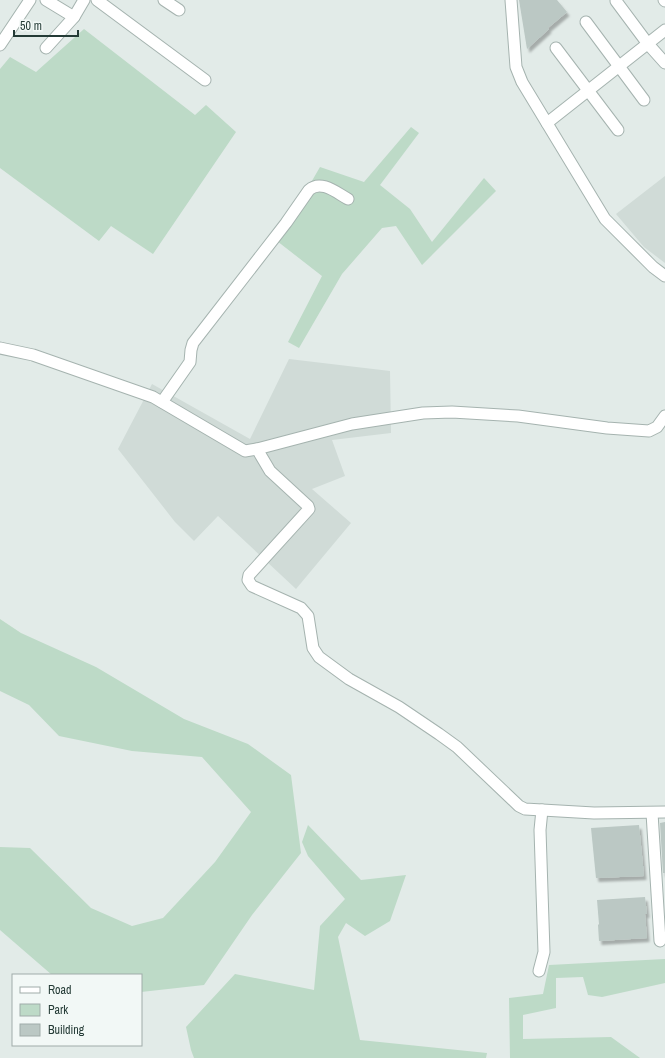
<svg xmlns="http://www.w3.org/2000/svg" width="665" height="1058" font-family="'Archivo Narrow',sans-serif">
<defs>
<filter id="shadow"><feDropShadow dx="2.5" dy="4" stdDeviation="1" flood-color="#0004"/></filter>
</defs>
<rect width="100%" height="100%" fill="#e2ebe8"/>
<g fill="#d0dbd7">
<path d="M665,176V263L644,247L616,214Z"/>
<path d="M289,359L390,371L391,433L332,440L345,476L312,489L351,523L296,589L218,516L194,541L175,522L118,449L152,384L250,439Z"/>
</g>
<g fill="#bddac7">
<path d="M84,29L195,115L206,105L236,132L153,254L111,226L99,241L0,168V69L10,57L36,72Z"/>
<path d="M411,127L419,133L380,185L410,209L432,242L484,178L496,191L422,265L396,226L382,228L342,274L299,348L288,342L322,276L277,241L320,167L364,182Z"/>
<path d="M0,619L21,633L96,667L184,719L248,744L291,775L301,853L252,915L204,985L141,992V975H52L0,930V847L30,848L91,908L132,926L163,918L215,862L251,812L202,757L132,751L59,736L29,705L0,691Z"/>
<path d="M308,825L361,880L406,875L390,921L365,936L346,923L338,937L360,1040L487,1053L486,1058H194L191,1050L186,1027L235,974L314,990L320,926L345,899L308,856L302,842Z"/>
<path d="M665,959V983L602,997L588,995L583,977L556,978V1008L523,1015V1039L611,1037L640,1058H510L509,998L543,994L549,965Z"/>
</g>
<g fill="#bbc8c4" filter="url(#shadow)">
<path d="M519,0H557L567,12L548,28L549,29L527,49Z"/>
<path d="M665,822V873H663L660,823Z"/>
<path d="M639,825L644,876L596,878L591,828Z"/>
<path d="M645,897L647,914H645L647,938L599,941L598,925L599,924L597,900Z"/>
</g>
<g fill="none" stroke-linecap="round" stroke-linejoin="round">
<defs>
<g id="minor">
<path d="M46,0L74,17"/>
<path d="M97,0L205,80"/>
<path d="M164,0L179,10"/>
<path d="M511,0L516,67L522,82L605,219L653,267L665,276"/>
<path d="M664,0L665,1"/>
<path d="M616,1L648,44L665,63"/>
<path d="M586,22L644,100"/>
<path d="M0,45L30,0"/>
<path d="M46,48L74,17L84,0"/>
<path d="M556,48L618,130"/>
<path d="M547,123L665,30"/>
<path d="M0,348L33,355L153,397L245,451L257,449L352,424L423,413L452,412L518,416L607,428L649,431L657,427L665,416"/>
<path d="M162,402L190,362L191,350L193,343L286,223L309,190C321,179 337,193 348,199"/>
<path d="M257,449L270,471L308,506L309,509L249,575L248,580L252,586L301,608L308,616L313,648L319,657L349,679L399,707L439,734L457,747L519,806L525,809L594,813L665,812"/>
<path d="M652,813L660,941"/>
<path d="M539,971L544,952L540,830L542,810"/>
</g>
</defs>
<use href="#minor" stroke="#a5b3af" stroke-width="13"/>
<use href="#minor" stroke="#fff" stroke-width="11"/>
</g>
<rect x="12" y="974" width="130" height="72" fill="#f2f8f6" stroke="#a0aca9"/>
<rect x="20" y="987" width="20" height="6" fill="#ffffff" stroke="#a0aca9"/>
<text x="48" y="994" font-size="12" fill="#243b36">Road</text>
<rect x="20" y="1004" width="20" height="12" fill="#bddac7" stroke="#a0aca9"/>
<text x="48" y="1014" font-size="12" fill="#243b36">Park</text>
<rect x="20" y="1024" width="20" height="12" fill="#bbc8c4" stroke="#a0aca9"/>
<text x="48" y="1034" font-size="12" fill="#243b36">Building</text>
<path d="M14 30v6h64v-6" fill="none" stroke="#243b36" stroke-width="2"/>
<text x="20" y="30" font-size="12" fill="#243b36" stroke="#f2f8f6" stroke-width="3" paint-order="stroke">50 m</text>
</svg>
